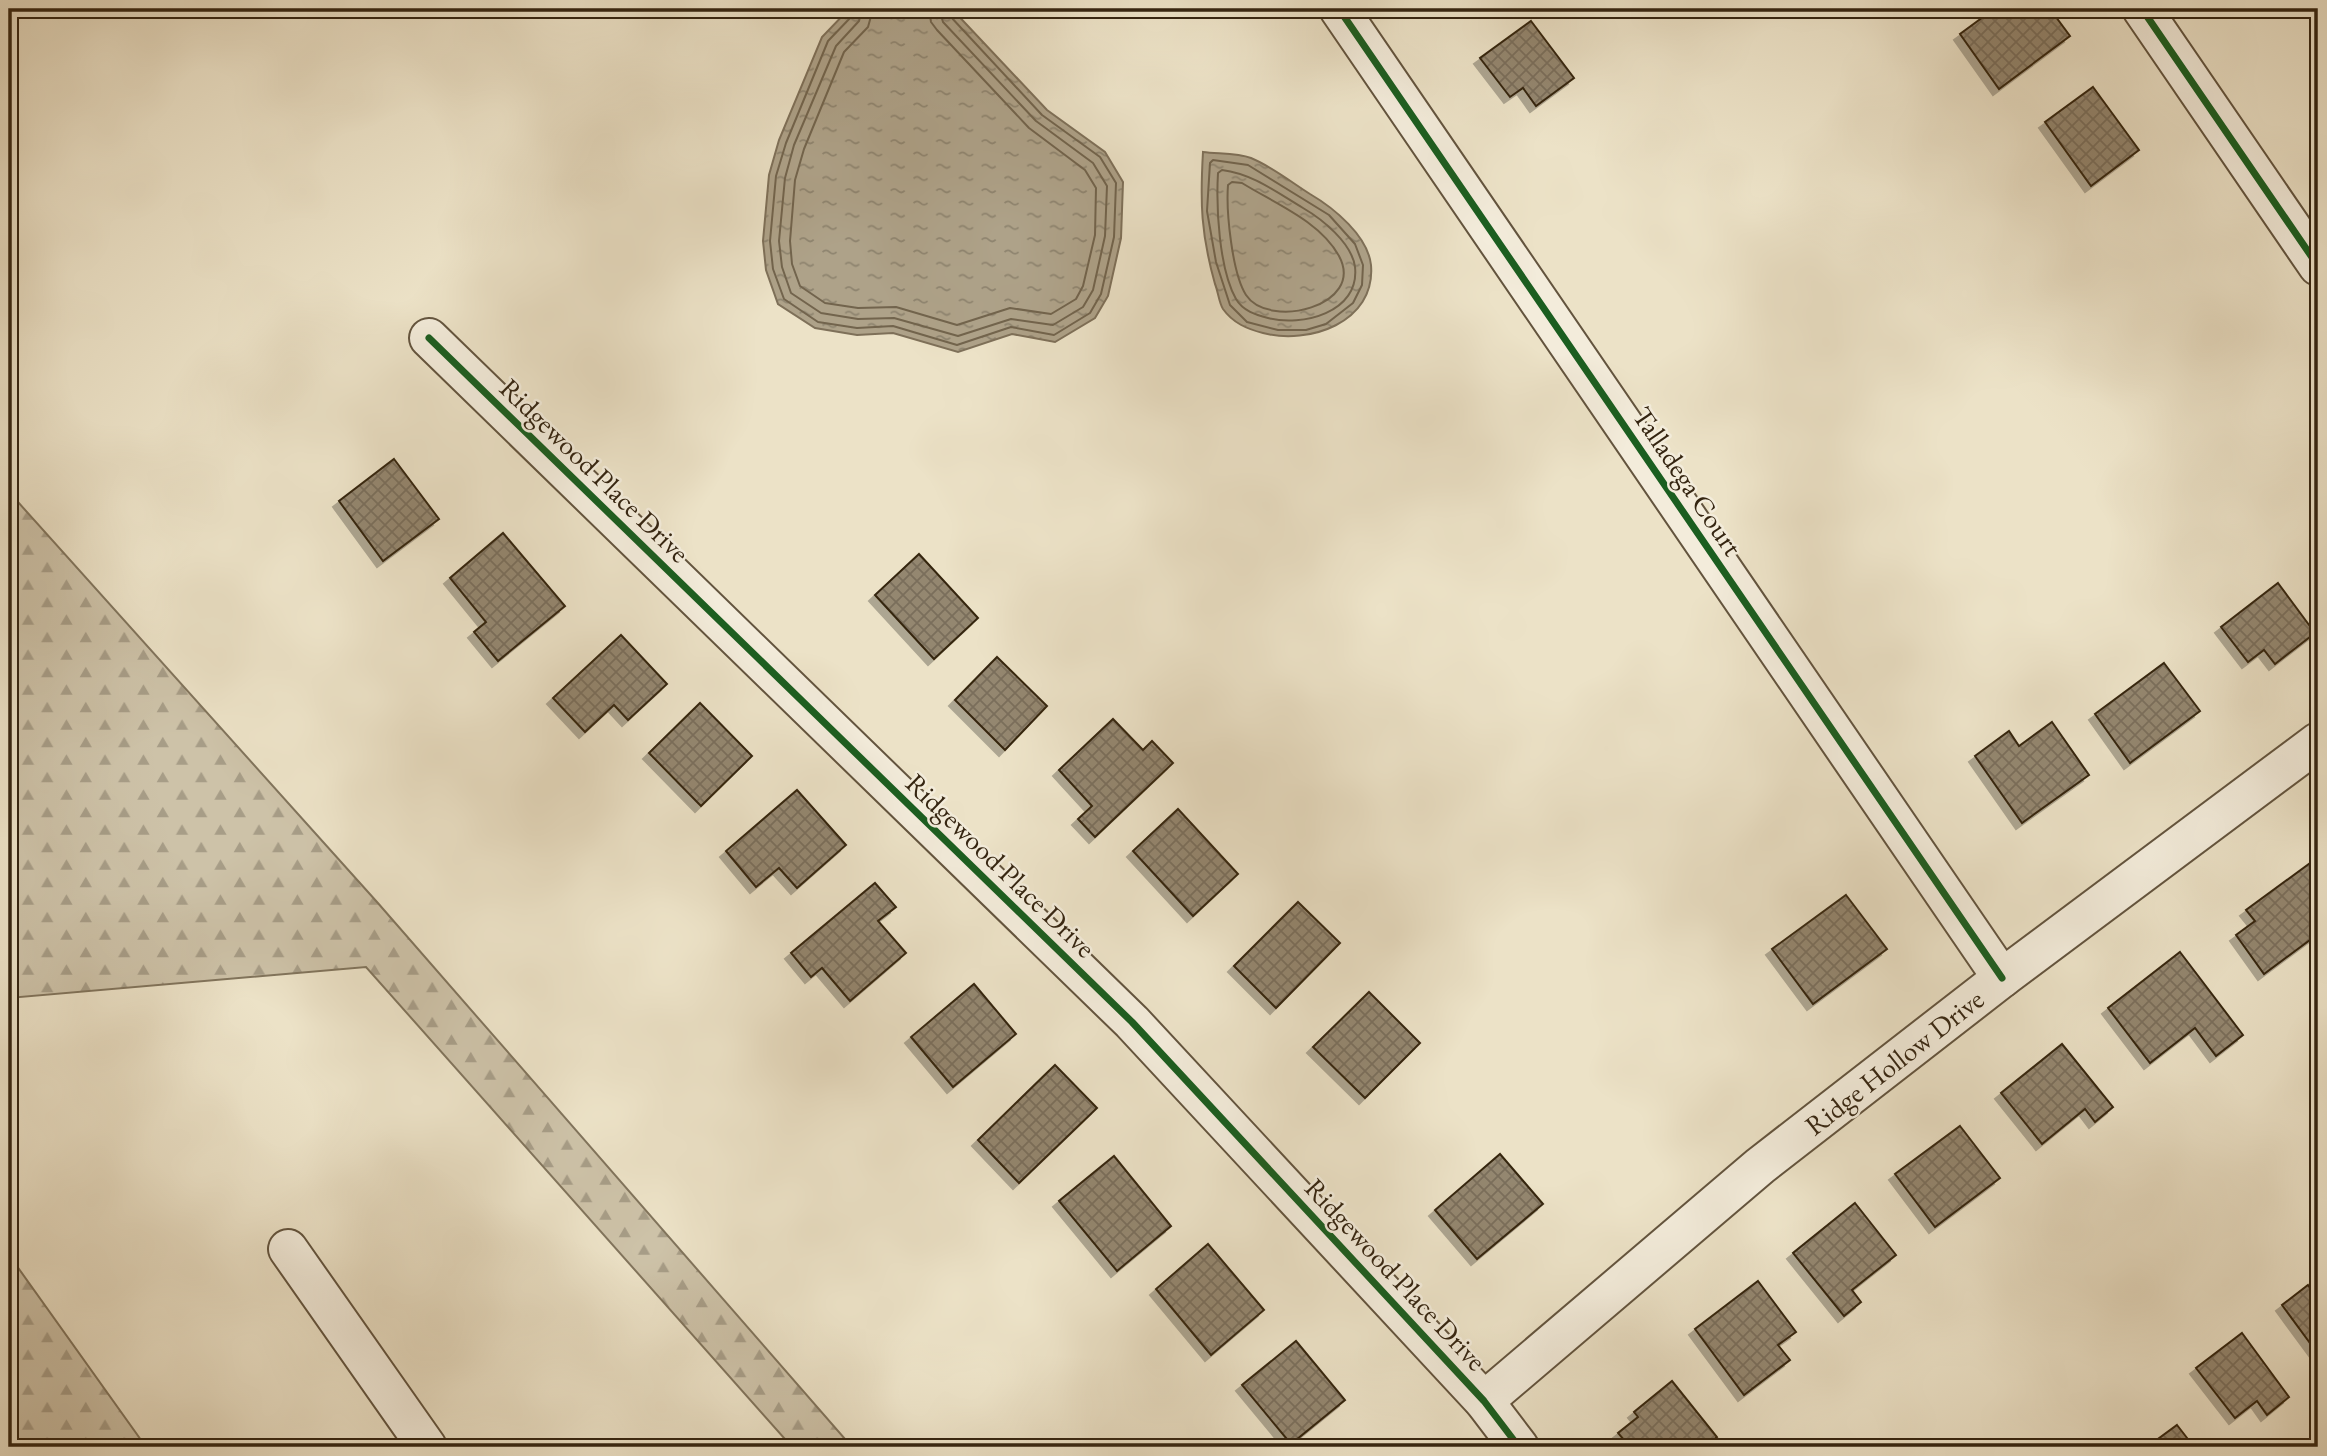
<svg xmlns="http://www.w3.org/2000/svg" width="2327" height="1456" font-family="'EB Garamond',serif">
<defs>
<pattern id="forest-firs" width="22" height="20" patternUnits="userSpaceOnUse" patternTransform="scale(1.75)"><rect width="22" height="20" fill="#cdc2a8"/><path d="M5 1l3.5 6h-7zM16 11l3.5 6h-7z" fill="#a79d87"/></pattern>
<pattern id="water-ripples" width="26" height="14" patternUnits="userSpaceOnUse" patternTransform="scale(1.75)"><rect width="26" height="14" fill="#aea289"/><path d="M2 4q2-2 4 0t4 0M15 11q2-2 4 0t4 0" fill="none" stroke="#8e846f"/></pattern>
<pattern id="building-cross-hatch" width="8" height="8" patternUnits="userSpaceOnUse" patternTransform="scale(1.75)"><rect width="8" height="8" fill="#948770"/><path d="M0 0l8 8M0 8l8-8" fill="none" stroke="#7a6e5b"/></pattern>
<filter id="shadow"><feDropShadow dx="-6" dy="6" stdDeviation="0" flood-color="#0004"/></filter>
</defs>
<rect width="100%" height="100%" fill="#ece2c7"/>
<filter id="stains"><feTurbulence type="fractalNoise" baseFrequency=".00286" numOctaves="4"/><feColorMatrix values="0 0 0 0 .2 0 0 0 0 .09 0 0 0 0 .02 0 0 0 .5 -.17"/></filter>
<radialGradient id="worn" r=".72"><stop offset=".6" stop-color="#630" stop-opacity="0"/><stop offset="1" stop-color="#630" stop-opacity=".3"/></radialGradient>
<g fill="url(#forest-firs)" stroke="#81745c" stroke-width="2">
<path d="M9,492L377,902L852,1447H792L366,967L9,998Z"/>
<path d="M9,1255L146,1447H9Z"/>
</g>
<g fill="url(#water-ripples)" stroke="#7e7059" stroke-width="2">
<path d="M849,9H952L1047,110L1105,152L1123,182L1121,238L1108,296L1095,318L1055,342L1012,334L958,352L893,333L857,335L815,328L778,304L766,270L763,241L769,175L779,140L822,37Z"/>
<path d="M1203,152C1218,154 1237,153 1251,158C1271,166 1291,182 1310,194C1334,208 1368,236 1371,265C1376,323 1308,345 1263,333C1247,329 1233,323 1223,309C1219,303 1218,291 1215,284C1201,234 1200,203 1203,152Z"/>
</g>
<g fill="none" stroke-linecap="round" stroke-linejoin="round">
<g stroke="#72644d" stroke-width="2">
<path d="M853,9L852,16L828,41L786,143L776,176L770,241L773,269L784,299L818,322L857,328L893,326L957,345L1011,327L1054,335L1090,313L1101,294L1114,237L1116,183L1100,157L1042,115L950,16L948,9"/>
<path d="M862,9L859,21L836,46L794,145L785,178L779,241L782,267L791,293L821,313L858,319L894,318L958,336L1011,319L1053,325L1083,307L1093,290L1105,236L1107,186L1093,163L1036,121L943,22L939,9"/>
<path d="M873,9L868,27L844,52L804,149L795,180L790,241L792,264L800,286L825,303L858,308L896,307L957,325L1010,308L1051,314L1076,299L1083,286L1095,235L1096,188L1085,170L1029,128L937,30L931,22L929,9"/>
<path d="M1213,160L1248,165L1329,215L1355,244L1363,265L1362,285L1353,303L1326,324L1306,330H1278L1247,322L1230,305L1216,262L1207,211L1210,163Z"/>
<path d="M1222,170C1253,174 1276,192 1303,208C1322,219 1352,243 1355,267C1360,313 1301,327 1268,318C1256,315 1243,311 1236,299C1219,269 1216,207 1218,173Z"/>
<path d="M1232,182L1242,183C1274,203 1320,221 1339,256C1366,306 1269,330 1246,295C1232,273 1226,211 1228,185Z"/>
</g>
</g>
<g fill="url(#building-cross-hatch)" stroke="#352511" stroke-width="2" filter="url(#shadow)">
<path d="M1994,9H2050L2070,36L1999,89L1960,34Z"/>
<path d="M1531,21L1574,78L1536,106L1523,88L1510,97L1480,58Z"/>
<path d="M2093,87L2139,150L2091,186L2045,122Z"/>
<path d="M394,459L439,519L383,561L339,501Z"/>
<path d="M503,533L565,606L498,661L474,632L486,622L450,578Z"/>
<path d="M919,554L978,618L934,659L875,595Z"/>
<path d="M2278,583L2315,633L2275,664L2264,650L2248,662L2221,627Z"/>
<path d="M621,635L667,684L628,720L614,705L585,732L553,698Z"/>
<path d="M997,657L1047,706L1005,750L955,700Z"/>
<path d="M2164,663L2200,711L2130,763L2095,714Z"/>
<path d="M700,703L752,756L701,806L649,753Z"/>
<path d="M1113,719L1143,750L1152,741L1173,763L1095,837L1078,819L1092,806L1059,770Z"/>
<path d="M2052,722L2089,775L2022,823L1975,756L2009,731L2019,746Z"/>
<path d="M797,790L846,845L797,888L779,868L756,887L726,851Z"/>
<path d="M1178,809L1238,874L1193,916L1133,851Z"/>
<path d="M2317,858L2318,934L2264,974L2236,935L2255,921L2246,910Z"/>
<path d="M875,883L896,907L878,921L906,953L850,1001L822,968L811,977L791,953Z"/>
<path d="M1846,895L1887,949L1813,1004L1772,949Z"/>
<path d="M1298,902L1340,943L1276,1008L1234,966Z"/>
<path d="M2180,952L2243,1035L2216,1056L2195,1028L2150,1063L2108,1008Z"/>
<path d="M974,984L1016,1034L953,1087L911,1037Z"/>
<path d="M1369,992L1420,1043L1365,1098L1313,1047Z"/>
<path d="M2062,1044L2113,1107L2095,1122L2085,1109L2042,1144L2001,1093Z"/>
<path d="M1055,1065L1097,1108L1019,1183L978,1140Z"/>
<path d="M1960,1126L2000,1178L1935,1227L1895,1174Z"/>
<path d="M1500,1154L1543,1204L1477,1259L1435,1210Z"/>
<path d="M1114,1156L1171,1226L1117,1271L1059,1201Z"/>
<path d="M1855,1203L1896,1255L1852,1290L1861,1302L1844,1316L1793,1253Z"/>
<path d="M1208,1244L1264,1310L1211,1355L1156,1289Z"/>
<path d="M1758,1281L1796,1332L1778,1345L1790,1360L1744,1395L1695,1329Z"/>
<path d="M2308,1285L2318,1299V1354L2282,1305Z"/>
<path d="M2242,1333L2289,1397L2267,1415L2257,1401L2235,1418L2196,1368Z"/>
<path d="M1296,1341L1345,1400L1291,1444L1242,1385Z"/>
<path d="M1672,1381L1717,1437L1705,1447H1630L1618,1433L1638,1417L1634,1412Z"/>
<path d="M2177,1425L2194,1447H2147Z"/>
</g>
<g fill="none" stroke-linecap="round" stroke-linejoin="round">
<defs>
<g id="street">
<path d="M1339,9L2002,978"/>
<path d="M2142,9L2318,266"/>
<path d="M429,338L1132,1022L1484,1401L1519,1447"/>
<path d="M288,1249L427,1447"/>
<path d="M1484,1401L1760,1166L2002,978L2318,742"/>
</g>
</defs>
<use href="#street" stroke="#63543e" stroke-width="42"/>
<use href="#street" stroke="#f3ecdb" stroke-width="38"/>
<defs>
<g id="cycleway">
<path d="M1339,9L2002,978"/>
<path d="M2142,9L2318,266"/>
<path d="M429,338L1132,1022L1484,1401L1519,1447"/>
</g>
</defs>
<use href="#cycleway" stroke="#f3ecdb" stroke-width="11"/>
<use href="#cycleway" stroke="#1b5e20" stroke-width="7"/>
</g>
<g text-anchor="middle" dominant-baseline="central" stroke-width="5" stroke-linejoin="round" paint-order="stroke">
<g font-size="28" fill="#352511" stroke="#f3ecdb">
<text transform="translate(595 470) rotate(44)">Ridgewood Place Drive</text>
<text transform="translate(1688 481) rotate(56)">Talladega Court</text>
<text transform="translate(1001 865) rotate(44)">Ridgewood Place Drive</text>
<text transform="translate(1894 1062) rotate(-38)">Ridge Hollow Drive</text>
<text transform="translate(1396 1274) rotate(47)">Ridgewood Place Drive</text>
</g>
</g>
<rect width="2327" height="1456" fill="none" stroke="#ece2c7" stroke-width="35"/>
<rect x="10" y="10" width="2306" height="1435" fill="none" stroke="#352511" stroke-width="3.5"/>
<rect x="18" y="18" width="2292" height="1421" fill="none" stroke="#352511" stroke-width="2"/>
<rect width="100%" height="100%" filter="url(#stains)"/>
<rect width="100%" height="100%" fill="url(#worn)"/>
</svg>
